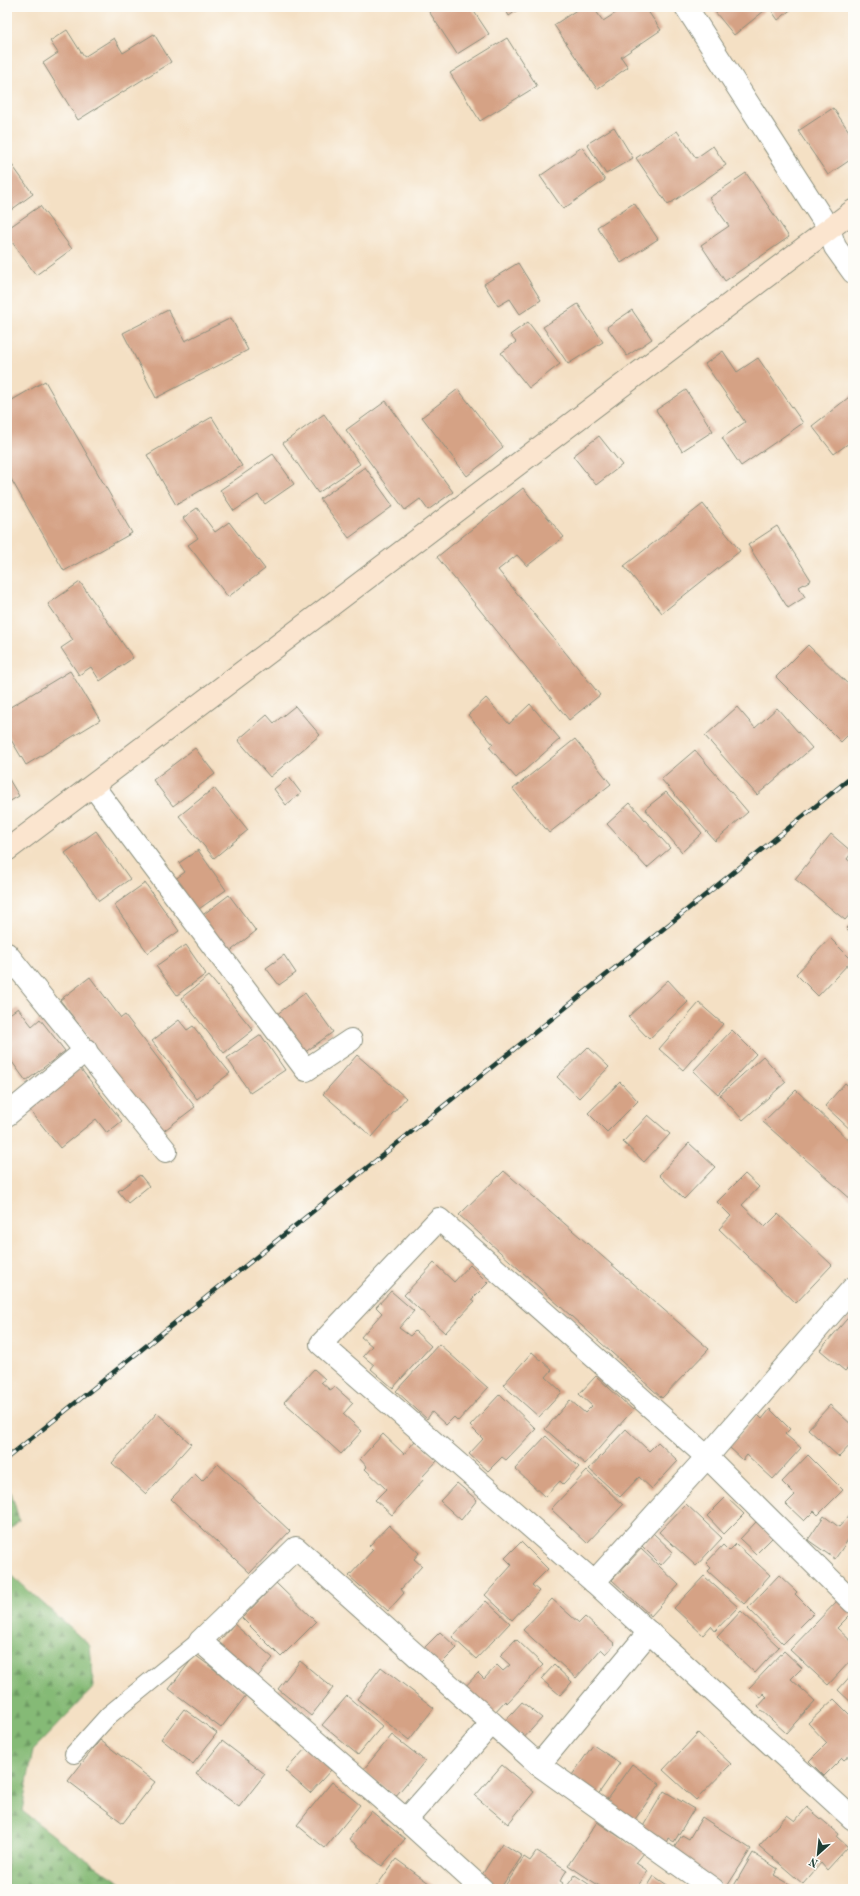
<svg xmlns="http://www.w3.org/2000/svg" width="860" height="1896" font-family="'Old Standard TT',serif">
<defs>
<pattern id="forest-firs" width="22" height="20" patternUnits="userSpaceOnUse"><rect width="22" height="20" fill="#85ba76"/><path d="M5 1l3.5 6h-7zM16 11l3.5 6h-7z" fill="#6c9862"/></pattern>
</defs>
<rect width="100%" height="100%" fill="#fdfcf7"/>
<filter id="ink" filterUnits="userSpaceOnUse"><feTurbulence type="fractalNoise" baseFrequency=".025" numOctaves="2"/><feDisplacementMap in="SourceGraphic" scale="8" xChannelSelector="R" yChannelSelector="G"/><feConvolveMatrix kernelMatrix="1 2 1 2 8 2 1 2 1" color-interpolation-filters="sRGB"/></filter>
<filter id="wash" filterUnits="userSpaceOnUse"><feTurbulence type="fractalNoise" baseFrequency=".012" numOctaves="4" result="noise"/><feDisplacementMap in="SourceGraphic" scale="16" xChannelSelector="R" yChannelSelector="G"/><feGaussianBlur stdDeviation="0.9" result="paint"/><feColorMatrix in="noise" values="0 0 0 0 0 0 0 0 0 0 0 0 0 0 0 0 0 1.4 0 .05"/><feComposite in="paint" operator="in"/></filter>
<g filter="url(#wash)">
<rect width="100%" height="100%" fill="#f4e0c4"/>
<g fill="url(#forest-firs)" stroke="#527c55">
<path d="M11,1492L19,1520L7,1533V1496Z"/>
<path d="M7,1571L90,1646L94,1687L33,1750L22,1811L75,1852L124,1885L125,1889H7Z"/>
</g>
<g id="blocks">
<g fill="#d5a285">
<path d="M426,7H471L489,34L457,54Z"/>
<path d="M504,7H522L509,16Z"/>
<path d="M581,7H593L603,21L625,7H645L661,30L621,57L628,67L597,89L554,25Z"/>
<path d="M711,7H794L778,20L769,7L734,35Z"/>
<path d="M67,30L84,57L114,38L123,53L154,34L171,62L78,120L43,63L58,53L50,41Z"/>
<path d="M507,38L537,86L480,121L450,73Z"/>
<path d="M833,108L853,137V158L828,175L798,131Z"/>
<path d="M614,127L633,158L606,174L587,144Z"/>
<path d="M677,131L696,158L713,146L726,165L668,205L636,158Z"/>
<path d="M582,147L605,180L563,209L540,176Z"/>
<path d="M7,158L33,194L7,213Z"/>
<path d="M746,173L789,237L725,281L701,245L729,226L709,198Z"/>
<path d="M634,203L658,239L621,263L597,227Z"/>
<path d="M40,206L72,249L36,275L7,235V229Z"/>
<path d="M518,263L541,300L520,314L510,299L498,306L484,284Z"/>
<path d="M578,304L603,342L568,364L543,327Z"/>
<path d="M168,310L185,341L231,318L248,350L156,398L123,333Z"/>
<path d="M632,310L652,339L627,356L607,327Z"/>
<path d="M528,322L560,364L529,388L501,353L516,342L510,335Z"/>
<path d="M723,351L737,372L758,358L803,423L741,466L722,438L745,422L705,364Z"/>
<path d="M45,381L132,533L64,571L7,472V403Z"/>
<path d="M458,389L503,447L467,476L422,417Z"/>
<path d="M686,390L713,431L682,451L656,410Z"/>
<path d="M853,394V440L834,454L812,426Z"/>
<path d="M386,401L453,492L428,510L420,499L405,510L346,430Z"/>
<path d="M324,414L360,464L318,493L283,443Z"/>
<path d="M212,417L242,466L176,505L147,455Z"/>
<path d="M599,436L622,465L596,485L573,456Z"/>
<path d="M273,454L294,484L265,504L258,495L234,511L220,490Z"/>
<path d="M365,467L393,506L349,538L320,499Z"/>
<path d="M523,488L564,537L527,566L517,555L498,570L600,695L569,720L437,557Z"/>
<path d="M703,504L740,551L662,613L624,566Z"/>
<path d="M197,508L215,532L229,522L265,569L228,597L188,545L198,538L183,518Z"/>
<path d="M777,526L811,580L799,587L805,597L788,608L748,545Z"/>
<path d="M80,582L133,658L100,681L91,667L79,675L61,648L73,640L48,604Z"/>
<path d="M808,645L853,689V730L841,742L776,677Z"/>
<path d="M70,671L100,720L26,765L7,733V709Z"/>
<path d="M486,698L509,724L530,704L560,739L516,778L489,747L493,744L468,715Z"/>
<path d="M295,706L320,735L270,777L238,740L267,715L274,723Z"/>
<path d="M737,707L755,728L777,708L812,748L757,795L705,736Z"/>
<path d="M575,739L611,784L549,833L513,789Z"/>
<path d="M195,748L215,774L173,806L153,780Z"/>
<path d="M695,750L748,812L715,841L661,779Z"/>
<path d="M7,776L19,796L7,803Z"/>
<path d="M289,777L301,793L286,805L274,789Z"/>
<path d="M214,788L248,830L214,858L179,816Z"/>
<path d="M666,792L702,833L682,852L645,809Z"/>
<path d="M630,803L670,848L647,868L607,824Z"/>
<path d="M96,831L130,879L99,901L65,853Z"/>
<path d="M831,834L852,852L847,859L853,864V911L845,920L795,879Z"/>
<path d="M198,850L226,890L196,911L174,880L185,872L179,863Z"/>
<path d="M145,883L179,931L148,953L114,905Z"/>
<path d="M229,895L256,931L228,953L200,917Z"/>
<path d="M853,921V936L846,929Z"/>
<path d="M830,938L852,960L818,996L796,974Z"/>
<path d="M186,945L206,974L177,995L156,966Z"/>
<path d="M284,955L296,973L279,985L266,968Z"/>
<path d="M209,976L253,1030L224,1053L181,998Z"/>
<path d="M90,977L121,1018L125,1015L195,1107L157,1136L85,1041L89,1038L60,1000Z"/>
<path d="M668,980L688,1002L649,1039L628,1017Z"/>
<path d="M305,993L333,1032L304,1053L276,1015Z"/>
<path d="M699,1003L723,1024L683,1070L659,1049Z"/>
<path d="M18,1008L32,1026L40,1019L65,1051L26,1081L7,1055V1014L8,1015Z"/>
<path d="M179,1020L187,1030L193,1026L230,1073L197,1099L152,1041Z"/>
<path d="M732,1030L756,1054L718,1094L693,1071Z"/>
<path d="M261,1035L285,1070L250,1093L227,1058Z"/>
<path d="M588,1047L609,1067L579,1098L557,1077Z"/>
<path d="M357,1055L406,1098L372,1137L323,1094Z"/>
<path d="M763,1056L786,1082L743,1120L720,1095Z"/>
<path d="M80,1068L122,1121L107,1133L96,1119L60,1148L29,1109Z"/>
<path d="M620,1082L638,1101L607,1132L588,1113Z"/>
<path d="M845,1083L853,1090V1132L825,1106Z"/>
<path d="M796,1090L853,1144V1201L763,1122Z"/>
<path d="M648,1115L670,1134L644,1162L623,1142Z"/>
<path d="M689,1143L715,1167L684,1199L659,1175Z"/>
<path d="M504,1171L709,1349L662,1398L459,1215Z"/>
<path d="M745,1174L759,1187L742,1205L765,1227L778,1214L832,1265L796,1303L719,1229L731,1216L717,1202Z"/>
<path d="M140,1175L149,1186L128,1203L118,1191Z"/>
<path d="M434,1263L454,1282L470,1265L488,1283L472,1299L475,1301L445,1333L404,1295Z"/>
<path d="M391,1291L414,1311L399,1328L410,1336L415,1331L431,1346L393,1388L371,1369L374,1365L363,1356L372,1346L361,1337L382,1313L376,1307Z"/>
<path d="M853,1312V1362L845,1371L820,1350Z"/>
<path d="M439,1344L488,1388L458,1421L454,1417L446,1425L432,1412L427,1419L396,1391Z"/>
<path d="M532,1352L552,1370L546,1377L562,1392L539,1417L503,1385Z"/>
<path d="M314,1369L325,1379L321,1382L330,1390L335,1387L353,1403L343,1414L362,1431L341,1454L284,1402Z"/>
<path d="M596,1376L633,1410L585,1464L545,1429L570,1400L585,1413L592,1406L579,1394Z"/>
<path d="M500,1394L536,1429L506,1460L502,1457L488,1471L469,1454L483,1439L470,1426Z"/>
<path d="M830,1405L853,1426V1442L839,1457L808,1429Z"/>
<path d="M770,1409L790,1429L785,1434L801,1448L773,1479L747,1455L743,1460L729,1447L758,1415L762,1419Z"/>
<path d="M157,1413L191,1444L146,1494L112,1463Z"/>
<path d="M626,1429L649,1451L658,1442L678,1461L652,1489L639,1477L620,1497L589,1469Z"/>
<path d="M383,1434L404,1454L415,1441L438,1460L422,1477L424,1479L392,1515L375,1500L386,1489L365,1469L367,1467L360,1459Z"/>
<path d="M546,1436L579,1467L563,1484L560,1481L545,1497L515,1469Z"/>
<path d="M808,1455L843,1490L818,1515L814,1511L804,1521L786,1504L795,1495L782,1482Z"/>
<path d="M218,1464L290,1531L250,1573L171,1499L195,1474L202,1481Z"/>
<path d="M587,1471L623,1505L587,1543L551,1509Z"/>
<path d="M457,1483L477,1500L461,1520L440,1501Z"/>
<path d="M726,1497L744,1514L724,1534L707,1516Z"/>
<path d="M686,1504L722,1538L696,1566L659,1532Z"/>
<path d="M853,1511V1545L848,1540L835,1559L808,1540L824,1516L839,1527Z"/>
<path d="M756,1522L773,1537L756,1554L740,1539Z"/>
<path d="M389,1525L419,1553L414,1559L422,1566L401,1589L404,1593L388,1611L349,1576L373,1550L369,1546Z"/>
<path d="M653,1533L673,1552L661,1565L642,1546Z"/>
<path d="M521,1542L548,1569L532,1585L539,1591L512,1620L485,1595L512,1565L505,1558Z"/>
<path d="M736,1544L770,1575L744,1604L708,1571L711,1568L706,1563L723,1545L729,1551Z"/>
<path d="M641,1549L679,1585L651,1616L612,1580Z"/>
<path d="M779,1575L797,1592L795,1594L814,1613L783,1644L748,1608Z"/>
<path d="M704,1576L738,1607L715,1631L711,1626L703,1635L674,1608Z"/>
<path d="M276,1583L316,1622L281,1657L242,1618Z"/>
<path d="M552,1599L579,1623L585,1617L615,1644L606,1654L601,1649L576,1678L523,1630Z"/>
<path d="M839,1599L853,1612L837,1628L853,1643V1658L828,1685L790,1650Z"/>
<path d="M486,1601L510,1623L476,1659L452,1637Z"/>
<path d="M741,1611L779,1647L755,1673L717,1637Z"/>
<path d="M234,1624L273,1658L255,1680L215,1646Z"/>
<path d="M440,1632L457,1648L438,1667L422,1650Z"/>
<path d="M516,1639L543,1665L507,1703L505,1701L494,1713L462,1690L478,1673L484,1679L497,1665L503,1671L510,1665L500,1656Z"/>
<path d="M784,1651L802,1668L791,1679L815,1701L786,1733L758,1707L767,1697L763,1693L761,1698L749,1688Z"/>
<path d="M195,1655L247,1694L221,1728L169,1689Z"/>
<path d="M300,1661L333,1688L311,1716L278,1689Z"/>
<path d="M554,1665L572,1682L560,1695L541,1679Z"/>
<path d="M381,1667L434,1708L409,1740L357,1699Z"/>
<path d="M853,1673V1704L838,1690Z"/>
<path d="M347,1696L382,1726L358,1755L322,1725Z"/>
<path d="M834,1699L853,1718V1752L844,1760L842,1758L824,1776L809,1761L827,1743L808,1723Z"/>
<path d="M522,1702L542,1718L521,1741L502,1724Z"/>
<path d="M184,1709L217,1733L193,1764L161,1739Z"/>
<path d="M698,1733L731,1764L696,1800L663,1770Z"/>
<path d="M392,1735L425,1761L395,1797L363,1770Z"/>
<path d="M100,1740L155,1782L123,1823L68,1781Z"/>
<path d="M222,1741L265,1774L239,1807L196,1774Z"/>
<path d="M593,1745L620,1763L597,1796L570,1778Z"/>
<path d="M306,1748L331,1770L310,1793L285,1771Z"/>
<path d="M632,1764L660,1784L633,1822L605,1802Z"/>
<path d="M502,1765L534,1792L508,1824L475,1796Z"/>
<path d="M332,1782L360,1805L325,1848L297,1825Z"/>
<path d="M664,1791L694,1809L674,1842L668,1838L666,1843L642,1828Z"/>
<path d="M807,1807L839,1834L837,1837L848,1847L827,1870L821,1863L803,1884L759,1846L787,1815L795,1821Z"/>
<path d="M371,1811L405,1839L382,1866L349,1839Z"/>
<path d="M702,1817L751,1849L726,1888L676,1856L679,1851L674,1848L682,1835L689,1839Z"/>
<path d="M597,1822L644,1853L636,1863L648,1871L636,1889H604L568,1865Z"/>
<path d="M502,1843L522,1856L500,1889H497L480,1878Z"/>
<path d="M537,1851L567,1870L560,1881L563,1883L559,1889H503L524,1857L530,1861Z"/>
<path d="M753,1853L778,1869L774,1875L798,1889H732Z"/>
<path d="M396,1859L437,1889H379L376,1887Z"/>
<path d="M575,1875L596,1889H565Z"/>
<path d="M654,1876L673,1889H646Z"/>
</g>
</g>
</g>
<g filter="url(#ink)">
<use href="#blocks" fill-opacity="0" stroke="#8a8e7c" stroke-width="1"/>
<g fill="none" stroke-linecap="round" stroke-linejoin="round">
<defs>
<path id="lane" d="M74,1754L109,1715L200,1641"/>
<g id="street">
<path d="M686,7L829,229L835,247L853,272"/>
<path d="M93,786L306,1070L351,1040"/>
<path d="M7,954L166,1151"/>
<path d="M7,1115L86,1050"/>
<path d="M853,1288L707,1457L439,1219L321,1344L594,1582L853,1819"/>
<path d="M594,1582L707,1457L853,1602"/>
<path d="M539,1765L713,1889"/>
<path d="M406,1820L492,1723"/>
<path d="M482,1889L406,1820L200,1641L296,1548L539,1765L649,1632"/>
</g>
<path id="secondary" d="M7,850L853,211"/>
</defs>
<use href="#lane" stroke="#8a8e7c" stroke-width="20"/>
<use href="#street" stroke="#8a8e7c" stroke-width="24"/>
<use href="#secondary" stroke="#8a8e7c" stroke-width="24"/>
<use href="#lane" stroke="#fff" stroke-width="18"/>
<use href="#street" stroke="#fff" stroke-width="22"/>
<use href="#secondary" stroke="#fbe5cf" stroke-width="22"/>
<defs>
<path id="rail" d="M7,1458L853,776"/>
</defs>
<use href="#rail" stroke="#1f3d34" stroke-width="4.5"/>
<use href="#rail" stroke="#fdfcf7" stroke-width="3" stroke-dasharray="9" stroke-linecap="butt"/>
</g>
</g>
<rect width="860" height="1896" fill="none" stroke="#fdfcf7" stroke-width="24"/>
<g transform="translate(818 1854) rotate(207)" stroke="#fdfcf7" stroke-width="3" paint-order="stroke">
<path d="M0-3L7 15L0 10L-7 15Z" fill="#1f3d34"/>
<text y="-6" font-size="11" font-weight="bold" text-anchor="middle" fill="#1f3d34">N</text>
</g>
</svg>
